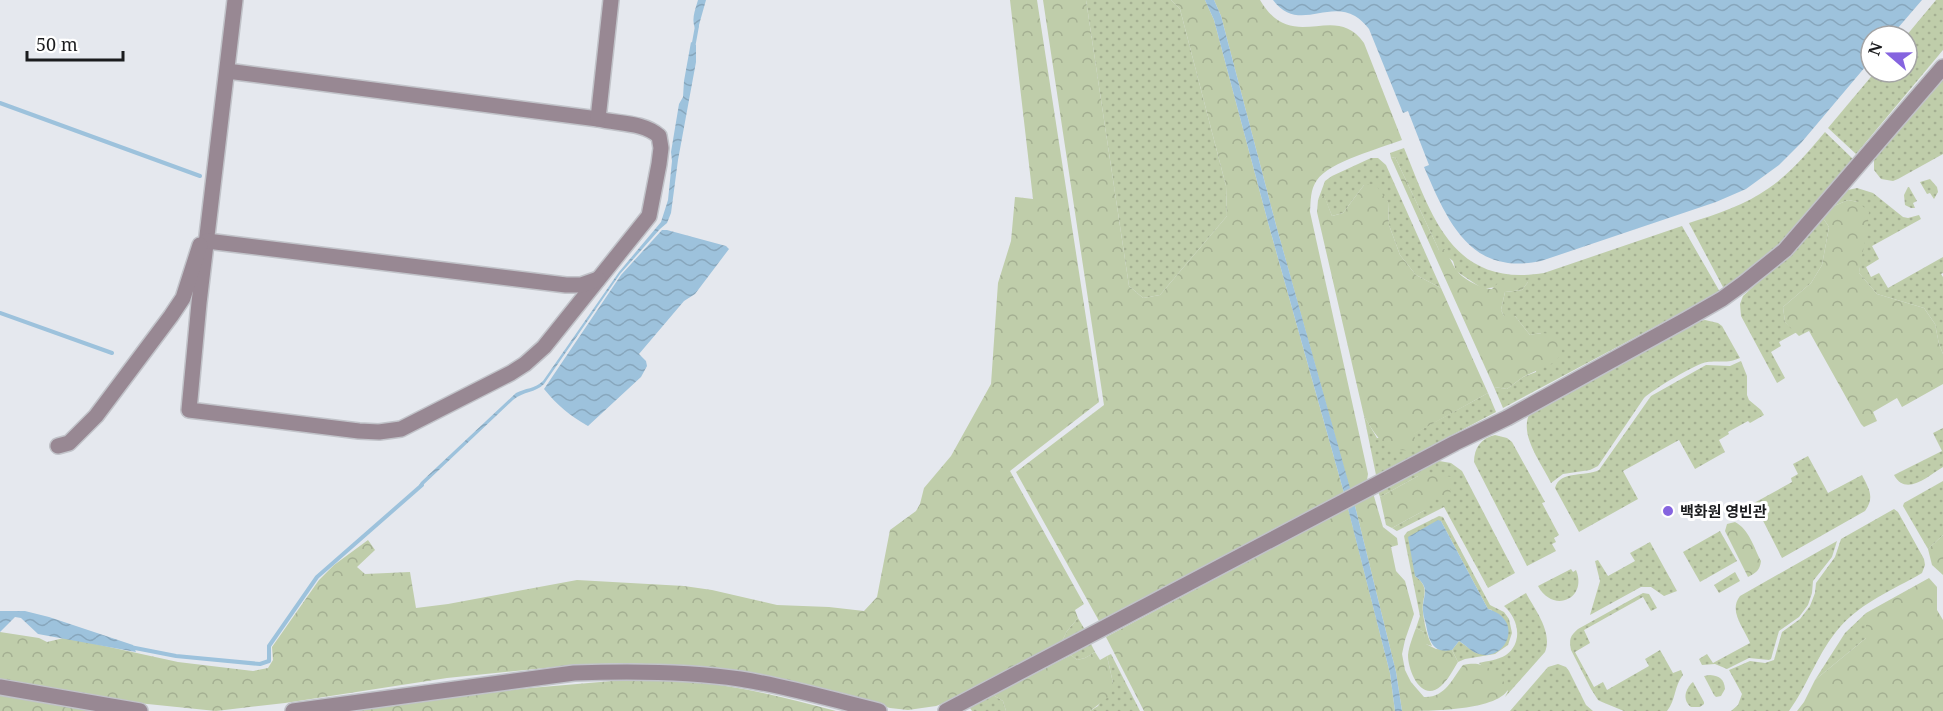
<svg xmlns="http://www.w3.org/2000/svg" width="1943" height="711" font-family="'Noto Serif','Noto Sans KR',serif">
<defs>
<pattern id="grass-dots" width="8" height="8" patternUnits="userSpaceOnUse" patternTransform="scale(1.5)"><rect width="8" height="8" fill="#bfcdaa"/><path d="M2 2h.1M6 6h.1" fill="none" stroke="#a4af92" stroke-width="1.8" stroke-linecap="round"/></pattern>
<pattern id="forest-crowns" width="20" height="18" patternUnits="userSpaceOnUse" patternTransform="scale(1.5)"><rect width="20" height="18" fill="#bfcdaa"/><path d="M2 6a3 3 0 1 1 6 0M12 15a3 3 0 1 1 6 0" fill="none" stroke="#a4af92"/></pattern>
<pattern id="water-waves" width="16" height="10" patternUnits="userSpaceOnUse" patternTransform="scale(1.5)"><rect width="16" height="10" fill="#9dc2dc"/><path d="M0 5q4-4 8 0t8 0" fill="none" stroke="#87a6bc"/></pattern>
</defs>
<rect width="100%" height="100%" fill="#e5e8ee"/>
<g fill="url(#grass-dots)">
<path d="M1086,0H1171L1180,9L1226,186L1227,216L1160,295L1143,298L1129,286Z"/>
<path d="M1936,0H1943V50L1856,154L1828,128L1875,72H1907L1906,36Z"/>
<path d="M1943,74V154L1898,179L1893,181L1881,179L1874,170V158Z"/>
<path d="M1825,132L1853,159L1780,243L1724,289L1689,223C1717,214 1745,205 1769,188C1791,173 1808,152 1825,132Z"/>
<path d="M1404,148C1432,216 1452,288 1544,273L1682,226L1720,292L1503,408L1494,387L1507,389L1523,377L1536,372L1541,333L1530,335L1515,316H1504L1501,310L1505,292L1522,290L1528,282L1483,289L1456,271L1453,261L1439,250L1395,157L1391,158L1390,153Z"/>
<path d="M1371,158H1378L1386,165L1441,288L1416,275L1400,255L1389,225L1388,202L1364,185L1343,213L1332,216L1324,196L1318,200L1325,181L1332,176Z"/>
<path d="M1930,179L1937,187L1938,192L1934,199L1930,193L1927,194L1920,182Z"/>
<path d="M1908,187H1909L1917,201L1913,203L1915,208H1911L1905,205L1904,195Z"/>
<path d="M1857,188L1873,193L1903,217L1908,218L1919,215L1921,219L1872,246L1879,259L1866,267L1871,277L1879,273L1888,288L1943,257V273L1941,274L1943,277V354L1939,344L1935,324L1924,308L1877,294L1859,273L1861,255L1858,202L1848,200L1832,207L1848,190Z"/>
<path d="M1823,218L1829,227L1822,265L1811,283L1783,307L1785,322L1797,332L1779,342L1781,346L1771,352L1785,378L1777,383L1741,316L1740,304L1743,296L1790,253Z"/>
<path d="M1705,320L1718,323L1722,326L1740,358C1726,364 1720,360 1707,362C1697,363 1652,390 1644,398L1598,466L1590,470L1563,474L1551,483C1541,462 1517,433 1531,411L1699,321Z"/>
<path d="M1741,361L1747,376V395L1749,400L1761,410L1764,415L1750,423L1748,421L1728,432L1729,434L1719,440L1725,452L1695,469L1679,440L1623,471L1638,499L1579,532L1555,488C1560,470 1585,477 1599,470L1651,396L1706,365L1730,366Z"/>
<path d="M1488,393L1496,412L1376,475L1364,416L1377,438L1413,434Z"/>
<path d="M1943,428V467C1928,476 1906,497 1894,475L1942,451L1933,433Z"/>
<path d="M1495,435L1507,438L1512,442L1545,502L1542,503L1559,535L1554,538L1556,542L1552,544L1556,551L1527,566L1474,462C1474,448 1481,438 1495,435Z"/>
<path d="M1808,456L1828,493L1862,475C1869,489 1875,497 1865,511L1782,558L1754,503L1792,482L1791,478L1798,474L1793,464Z"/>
<path d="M1439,461L1451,463L1462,471L1515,573L1488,588L1444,507L1397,531L1392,528L1425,510L1418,476L1380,497L1378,491L1433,462Z"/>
<path d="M1943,481V535L1928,549L1903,506L1904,503Z"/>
<path d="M1894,509L1898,512L1924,559L1925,565L1922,573C1893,590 1862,602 1840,627C1818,652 1808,685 1789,711H1731L1738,705L1742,694L1729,670L1750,661L1765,663L1774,660L1782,632L1800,619L1810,606L1815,593L1816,583L1835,557L1841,539Z"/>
<path d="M1439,516L1443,517L1490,605L1504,612L1509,619L1512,633L1508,645L1495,654L1465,659L1458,662L1452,650L1459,641L1476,653L1487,655L1492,610L1488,609L1441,521L1415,576C1432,589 1421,596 1423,612C1424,623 1427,636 1432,646L1425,644L1424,632L1416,628L1420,616L1404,536L1407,532Z"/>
<path d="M1720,531L1737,561L1700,582L1683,552Z"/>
<path d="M1837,541L1832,557L1813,581L1812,593L1808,605L1799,617L1779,631L1771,659L1769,660L1749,658L1727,669L1715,664L1702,665L1699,659L1707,654L1713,663L1750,643C1744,628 1728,611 1740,596Z"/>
<path d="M1650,542L1677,591L1664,596L1651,587H1641L1590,615L1600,581L1595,561L1598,560L1608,576L1635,561L1630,553Z"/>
<path d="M1571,569L1573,572L1576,570C1588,599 1553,614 1538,586Z"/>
<path d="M1735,572L1740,581L1719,593L1714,585Z"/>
<path d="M1526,593C1535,610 1553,632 1545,652L1505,697L1508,691L1479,663C1487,661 1498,660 1506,655C1524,642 1518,618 1504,606Z"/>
<path d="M1643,593L1649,594L1657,608L1651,611L1643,597L1584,630L1590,643L1575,652L1594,687L1603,682L1607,690L1649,666L1645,659L1660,650L1673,673L1681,670L1683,675C1674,686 1676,700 1667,711H1624L1602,702L1598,700L1591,689L1571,650C1569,639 1570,636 1578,629Z"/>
<path d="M1866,613V638L1815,680L1845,633Z"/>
<path d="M1078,618L1085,630L1061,643L1067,631Z"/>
<path d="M1091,644L1095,652L1085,658L1077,660L1071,655Z"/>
<path d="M1111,654L1140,711H1090L1098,706L1113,683L1107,656Z"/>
<path d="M1558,664L1566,667L1569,671L1586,705L1593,711H1510L1548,667Z"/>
<path d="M1710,675C1720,676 1724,679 1725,689L1721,696L1716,697L1714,695L1704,676Z"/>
<path d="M1693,682L1704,702V704L1700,707H1691C1682,700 1685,689 1693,682Z"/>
<path d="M993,695L1003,701L1006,711H972L970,708Z"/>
</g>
<g fill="url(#forest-crowns)">
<path d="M1010,0H1037L1099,402L1010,471L1084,604L1075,610L1078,618L1067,631L1061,643L959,697L936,706L908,710L890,708L812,687L746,672L692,666L622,663L575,665L447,678L285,703L216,711L128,702L0,681V632L39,638L47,642L64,638L91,643L178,662L253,671L268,668L273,660L272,647L319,580L334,565L368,540L375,550L357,567L365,574L410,572L416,608L448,604L577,580L684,586L712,590L777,605L829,607L864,611L877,597L890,530L916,511L920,504L924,488L951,456L991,384L998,283L1011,241L1015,197L1033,199Z"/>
<path d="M1043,0H1086L1129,286L1143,298L1160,295L1227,216L1226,186L1180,9L1171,0H1205L1214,20L1269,226L1344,493L1099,621L1016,472L1104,405Z"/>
<path d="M1214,0H1260C1293,56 1334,0 1364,43L1402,140C1381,148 1329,162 1317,180C1310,190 1311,200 1310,212L1368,474L1367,480L1350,490L1276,225L1221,16Z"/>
<path d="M1395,157L1439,250L1445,249C1448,254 1454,268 1457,271C1463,279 1482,289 1492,289L1501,280L1528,282L1522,290L1505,292L1501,310L1504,316H1515L1530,335C1549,331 1560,333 1562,354L1553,363L1523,377L1507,389L1494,387L1391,158Z"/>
<path d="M1375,184L1388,202L1389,225L1400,255L1416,275L1441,288L1488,393L1414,434L1417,448C1388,457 1377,438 1364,416L1317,212L1318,200L1324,195L1332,216L1343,213L1364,185Z"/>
<path d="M1848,200L1858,202L1869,212C1868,233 1862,252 1859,273L1877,294L1924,308L1935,324L1939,344L1943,354V384L1902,407L1897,398L1873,412L1877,421L1864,427L1861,424L1809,331L1799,336L1785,322L1783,307L1811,283L1822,265L1829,227L1823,218L1832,207Z"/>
<path d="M1432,474L1452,477L1450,496L1442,501L1431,497L1425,510L1392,528L1386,525L1380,497L1418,476Z"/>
<path d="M1373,493L1383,527L1397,538L1398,545L1391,547L1396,571L1405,581L1414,614L1405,640L1402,654L1405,670L1411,682L1424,697C1445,698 1452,679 1463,665C1487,660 1493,672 1509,687C1502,711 1427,711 1402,711L1396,672L1354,502Z"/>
<path d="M1348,508L1390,673L1395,711H1144L1106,637Z"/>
<path d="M1735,522C1749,529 1754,548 1761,561C1760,570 1756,573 1748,577L1725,531L1727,524Z"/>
<path d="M1943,535V575L1932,565L1928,549Z"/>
<path d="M1929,578L1937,587V610L1943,620V711H1797L1804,702L1815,680L1866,638V613Z"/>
<path d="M1416,628L1424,632L1426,644L1436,649L1452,650L1458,662C1453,670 1448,680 1441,686C1422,703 1408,672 1408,655C1409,646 1413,636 1416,628Z"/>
<path d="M1095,652L1100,660L1107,656L1113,683L1111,695L1090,711H1006L1003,701L993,695L1071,655L1077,660L1085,658Z"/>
<path d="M612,681C635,681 658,679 681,681C734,684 786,698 836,711H349L519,689Z"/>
<path d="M0,694L100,711H0Z"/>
</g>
<g fill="url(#water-waves)">
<path d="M698,0H706L697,32C690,21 695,11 698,0Z"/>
<path d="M1205,0H1214L1221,16L1276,225L1354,502L1396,672L1402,711H1395L1390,673L1344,493L1269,226L1214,20Z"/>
<path d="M1273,0H1922L1891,36H1871V60L1801,143L1779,165L1746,189L1716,202L1541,261C1470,276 1448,222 1424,167L1429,165L1408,111L1403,113L1369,29C1365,24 1360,19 1355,16C1326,0 1298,33 1273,0Z"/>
<path d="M691,42L696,45V62L678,160L671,213L667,223L660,229L620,274L544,384C535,393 524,391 513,400L421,487L419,485L421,482L516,393C525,388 535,389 543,381L619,272L661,222L668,200L672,161L671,152L679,104L683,97L684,81Z"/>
<path d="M662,230H667L726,246L729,249L695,294L684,301L639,354L646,361L647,366L641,377L588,426C569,415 558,406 544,389L621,275Z"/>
<path d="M1438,520L1441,521L1488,609C1525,620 1506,662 1479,654C1471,652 1466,645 1459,641L1452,650C1433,654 1429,641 1426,625C1425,620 1423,615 1423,611C1422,595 1432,589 1415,576L1408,537Z"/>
<path d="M0,611H25L49,617L133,645L136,652L38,634L21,618L15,617L0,632Z"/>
</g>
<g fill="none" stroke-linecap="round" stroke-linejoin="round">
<g stroke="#9dc2dc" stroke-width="4">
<path d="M693,48L697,26"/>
<path d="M0,103L200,176"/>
<path d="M0,313L112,353"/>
<path d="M130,647L176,656L260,664L269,661V646L317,577L422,485"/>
</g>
<defs>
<g id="minor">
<path d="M227,71L598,119C618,124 643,122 659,136L661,148L659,164L649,216L544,347L525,364L511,373L401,429L379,432L359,431L189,410L199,303L235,0"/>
<path d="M598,119L611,0"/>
<path d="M207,241L566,285H581L598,279"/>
<path d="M58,446L69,443L96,416L171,316L183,298L200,245"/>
<path d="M0,687L140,711"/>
<path d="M293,711L574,673C629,671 686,671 740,679C787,686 833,700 879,711"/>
<path d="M946,711L1455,443L1507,418L1687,319L1722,299L1744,283L1785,250L1943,67"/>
</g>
</defs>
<use href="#minor" stroke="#c1c3c9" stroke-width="18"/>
<use href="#minor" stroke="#988893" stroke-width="15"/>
</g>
<circle fill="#8564df" stroke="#fff" stroke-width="2" cx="1668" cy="511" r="6"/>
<g text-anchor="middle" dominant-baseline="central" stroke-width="6" stroke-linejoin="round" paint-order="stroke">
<g font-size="15" font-weight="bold" fill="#1b1c1e" stroke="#fff" text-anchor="start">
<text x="1680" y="511">백화원 영빈관</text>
</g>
</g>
<g transform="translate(1889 54) rotate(290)"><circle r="28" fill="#ffffff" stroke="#a4a4a5" stroke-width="1.5"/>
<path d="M0-4.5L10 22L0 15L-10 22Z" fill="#8564df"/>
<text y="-9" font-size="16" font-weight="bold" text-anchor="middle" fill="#1b1c1e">N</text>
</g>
<path d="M27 51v9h96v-9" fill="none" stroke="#1b1c1e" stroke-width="3"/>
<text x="36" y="51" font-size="18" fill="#1b1c1e" stroke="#ffffff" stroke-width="4.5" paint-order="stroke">50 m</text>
</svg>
